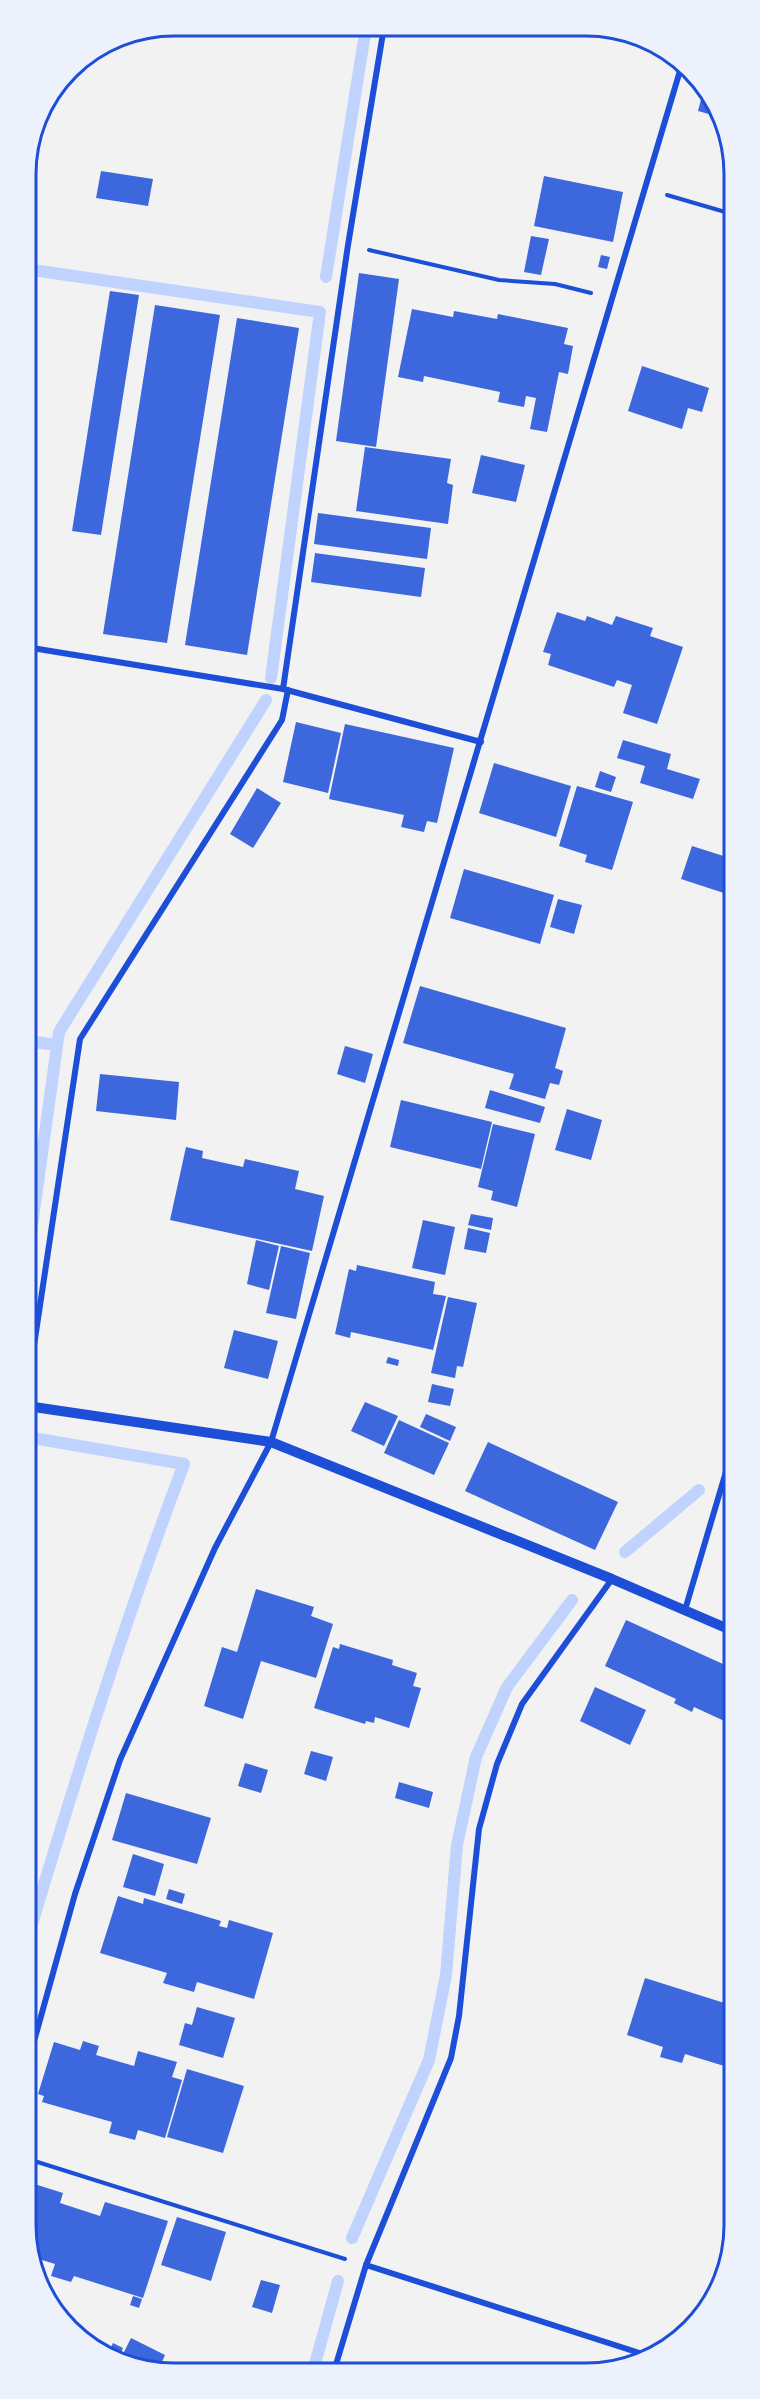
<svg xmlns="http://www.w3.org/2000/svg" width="760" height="2399" font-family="Overpass,sans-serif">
<rect width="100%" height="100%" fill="#f2f2f2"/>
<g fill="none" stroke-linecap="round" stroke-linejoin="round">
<g stroke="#bfd3fe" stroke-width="12">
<path d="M26,269L320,312L271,678"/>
<path d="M326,277L366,27"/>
<path d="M27,1041L57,1045"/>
<path d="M27,1261L59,1032L266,700"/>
<path d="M27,1437L184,1464C125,1619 76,1778 28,1937"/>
<path d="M625,1552L699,1490"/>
<path d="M352,2238L429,2060L446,1975L457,1845L476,1757L507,1687L572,1600"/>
<path d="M313,2371L338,2281"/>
</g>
</g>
<g fill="#3d67dc">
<path d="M703,92L707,99L716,116L698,111Z"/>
<path d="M101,171L153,179L148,206L96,198Z"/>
<path d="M544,176L623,192L613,242L534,226Z"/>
<path d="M531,236L549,239L541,275L524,272Z"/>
<path d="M601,255L610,257L607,269L598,267Z"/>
<path d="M359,273L399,279L376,447L336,441Z"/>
<path d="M110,291L139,295L101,535L72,531Z"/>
<path d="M155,305L220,315L167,643L103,634Z"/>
<path d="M412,309L453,317L454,311L497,319L498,314L568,328L564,344L573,346L568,374L559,372L547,432L530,429L536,398L526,396L524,407L498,402L500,392L424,376L423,382L398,377Z"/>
<path d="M237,318L299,328L247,655L185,645Z"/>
<path d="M642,366L709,388L702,412L688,408L682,429L628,411Z"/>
<path d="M365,447L451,459L447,483L453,485L448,524L356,511Z"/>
<path d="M481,455L525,465L516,502L472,493Z"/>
<path d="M318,513L431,528L427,559L314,544Z"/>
<path d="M315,553L425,568L421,597L311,582Z"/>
<path d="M557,612L585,621L587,616L612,625L616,616L653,628L650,636L683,647L657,724L623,713L632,685L617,680L614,687L548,665L551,654L543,652Z"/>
<path d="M296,722L341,733L328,793L283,782Z"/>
<path d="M345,724L454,748L437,823L427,821L424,832L401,827L404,815L329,799Z"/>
<path d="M623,740L671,754L667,769L700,779L693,799L640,783L645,766L617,758Z"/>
<path d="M494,763L571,786L556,837L479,813Z"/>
<path d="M600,771L616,777L611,792L595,787Z"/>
<path d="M577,786L633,802L612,870L585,862L587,855L559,846Z"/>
<path d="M257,788L281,803L253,848L230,834Z"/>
<path d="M692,846L733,859V896L681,879Z"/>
<path d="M464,869L554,895L540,944L450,918Z"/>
<path d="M558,899L582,905L574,934L550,927Z"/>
<path d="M420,986L566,1028L555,1068L563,1071L559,1085L550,1083L545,1099L509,1089L514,1074L403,1043Z"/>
<path d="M345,1046L373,1054L365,1083L337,1074Z"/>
<path d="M100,1074L179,1082L176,1120L96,1111Z"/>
<path d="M490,1090L545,1107L540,1123L485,1108Z"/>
<path d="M401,1100L492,1122L481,1169L390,1147Z"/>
<path d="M567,1109L602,1120L591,1160L555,1150Z"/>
<path d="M493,1124L535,1134L517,1207L491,1200L493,1191L478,1187Z"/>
<path d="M186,1147L203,1151L202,1158L243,1167L245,1159L299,1171L295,1189L324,1196L312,1251L170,1220Z"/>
<path d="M471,1214L493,1218L491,1230L468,1225Z"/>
<path d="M423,1220L455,1227L445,1275L412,1268Z"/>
<path d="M468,1228L490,1233L486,1253L464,1249Z"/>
<path d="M256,1240L279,1246L269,1290L247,1284Z"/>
<path d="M281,1246L310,1253L296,1319L266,1313Z"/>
<path d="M357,1265L435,1282L433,1294L446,1296L433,1350L351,1332L350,1338L335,1334L349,1269L356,1271Z"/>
<path d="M448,1297L477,1303L463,1367L457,1366L455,1378L431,1373Z"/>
<path d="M234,1330L278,1341L268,1379L224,1368Z"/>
<path d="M388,1357L399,1360L398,1366L386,1363Z"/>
<path d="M432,1384L454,1389L450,1406L428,1402Z"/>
<path d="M365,1402L398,1416L384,1446L351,1431Z"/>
<path d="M426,1414L456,1427L450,1441L420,1427Z"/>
<path d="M399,1420L449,1443L434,1475L384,1453Z"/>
<path d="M488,1442L618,1502L595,1550L465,1491Z"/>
<path d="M256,1589L314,1607L311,1616L333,1624L316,1678L261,1661L243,1719L204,1706L222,1647L237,1652Z"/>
<path d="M626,1620L734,1669L733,1725L694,1707L692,1712L674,1703L676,1699L605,1666Z"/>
<path d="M340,1644L393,1660L392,1665L417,1673L413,1686L421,1688L409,1728L375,1717L374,1723L366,1721L365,1724L314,1708L333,1647L339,1649Z"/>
<path d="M595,1687L646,1710L630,1745L580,1721Z"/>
<path d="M311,1751L333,1757L326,1781L304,1774Z"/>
<path d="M245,1763L268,1770L261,1793L238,1786Z"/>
<path d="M399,1782L433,1792L429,1808L395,1798Z"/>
<path d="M126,1793L211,1818L197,1864L112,1840Z"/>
<path d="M133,1854L164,1864L155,1896L123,1887Z"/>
<path d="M169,1889L185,1894L182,1904L166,1899Z"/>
<path d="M118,1896L143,1904L144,1898L221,1921L219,1926L227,1928L229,1920L273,1933L254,1999L197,1982L194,1992L163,1983L167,1973L100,1953Z"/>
<path d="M645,1978L734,2006V2069L685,2054L682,2063L660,2057L663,2047L627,2035Z"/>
<path d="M197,2007L235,2018L223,2058L179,2045L185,2023L192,2025Z"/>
<path d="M83,2041L99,2046L96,2055L134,2066L138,2051L177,2062L172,2077L182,2080L165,2138L138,2130L135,2140L109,2133L112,2122L42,2102L44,2096L38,2094L54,2042L80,2050Z"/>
<path d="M187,2069L244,2086L223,2153L167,2137Z"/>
<path d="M730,2085L734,2086V2097L727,2095Z"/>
<path d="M28,2182L63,2193L60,2203L100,2216L105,2202L168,2221L143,2298L74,2276L71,2282L51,2276L55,2264L29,2256Z"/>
<path d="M177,2217L226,2232L211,2281L161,2265Z"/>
<path d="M261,2280L280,2285L272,2313L252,2307Z"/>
<path d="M133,2296L142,2299L139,2308L130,2305Z"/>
<path d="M131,2338L165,2355L158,2371H144L121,2358Z"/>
<path d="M113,2343L123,2348L119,2357L109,2351Z"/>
</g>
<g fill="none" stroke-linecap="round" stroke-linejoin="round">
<g stroke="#1d4ed8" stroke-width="4">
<path d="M667,195L732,214"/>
<path d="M369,250L499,280L555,284L591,293"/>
<path d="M28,2159L345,2259"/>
</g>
<g stroke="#1d4ed8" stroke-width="6">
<path d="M26,647L283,689L481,742"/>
<path d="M283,689L348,245L384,27"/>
<path d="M27,1392L80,1039L282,720L288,690"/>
<path d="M685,1610L733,1448"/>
<path d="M28,2063L75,1894L120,1760L215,1548L271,1442L682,64"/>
<path d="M366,2265L652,2357"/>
<path d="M334,2371L366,2265L451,2058L459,2016L479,1829L497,1764L522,1704L612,1579"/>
</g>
<path stroke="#1d4ed8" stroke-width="10" d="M27,1406L271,1442L612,1579L733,1631"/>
</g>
<path d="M0 0H760V2399H0ZM174 36H586A138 138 0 0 1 724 174V2225A138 138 0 0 1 586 2363H174A138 138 0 0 1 36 2225V174A138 138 0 0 1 174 36Z" fill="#edf1fc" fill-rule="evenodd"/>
<path fill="none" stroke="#1d4ed8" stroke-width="3" d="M174 36H586A138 138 0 0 1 724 174V2225A138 138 0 0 1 586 2363H174A138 138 0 0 1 36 2225V174A138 138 0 0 1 174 36Z"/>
</svg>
